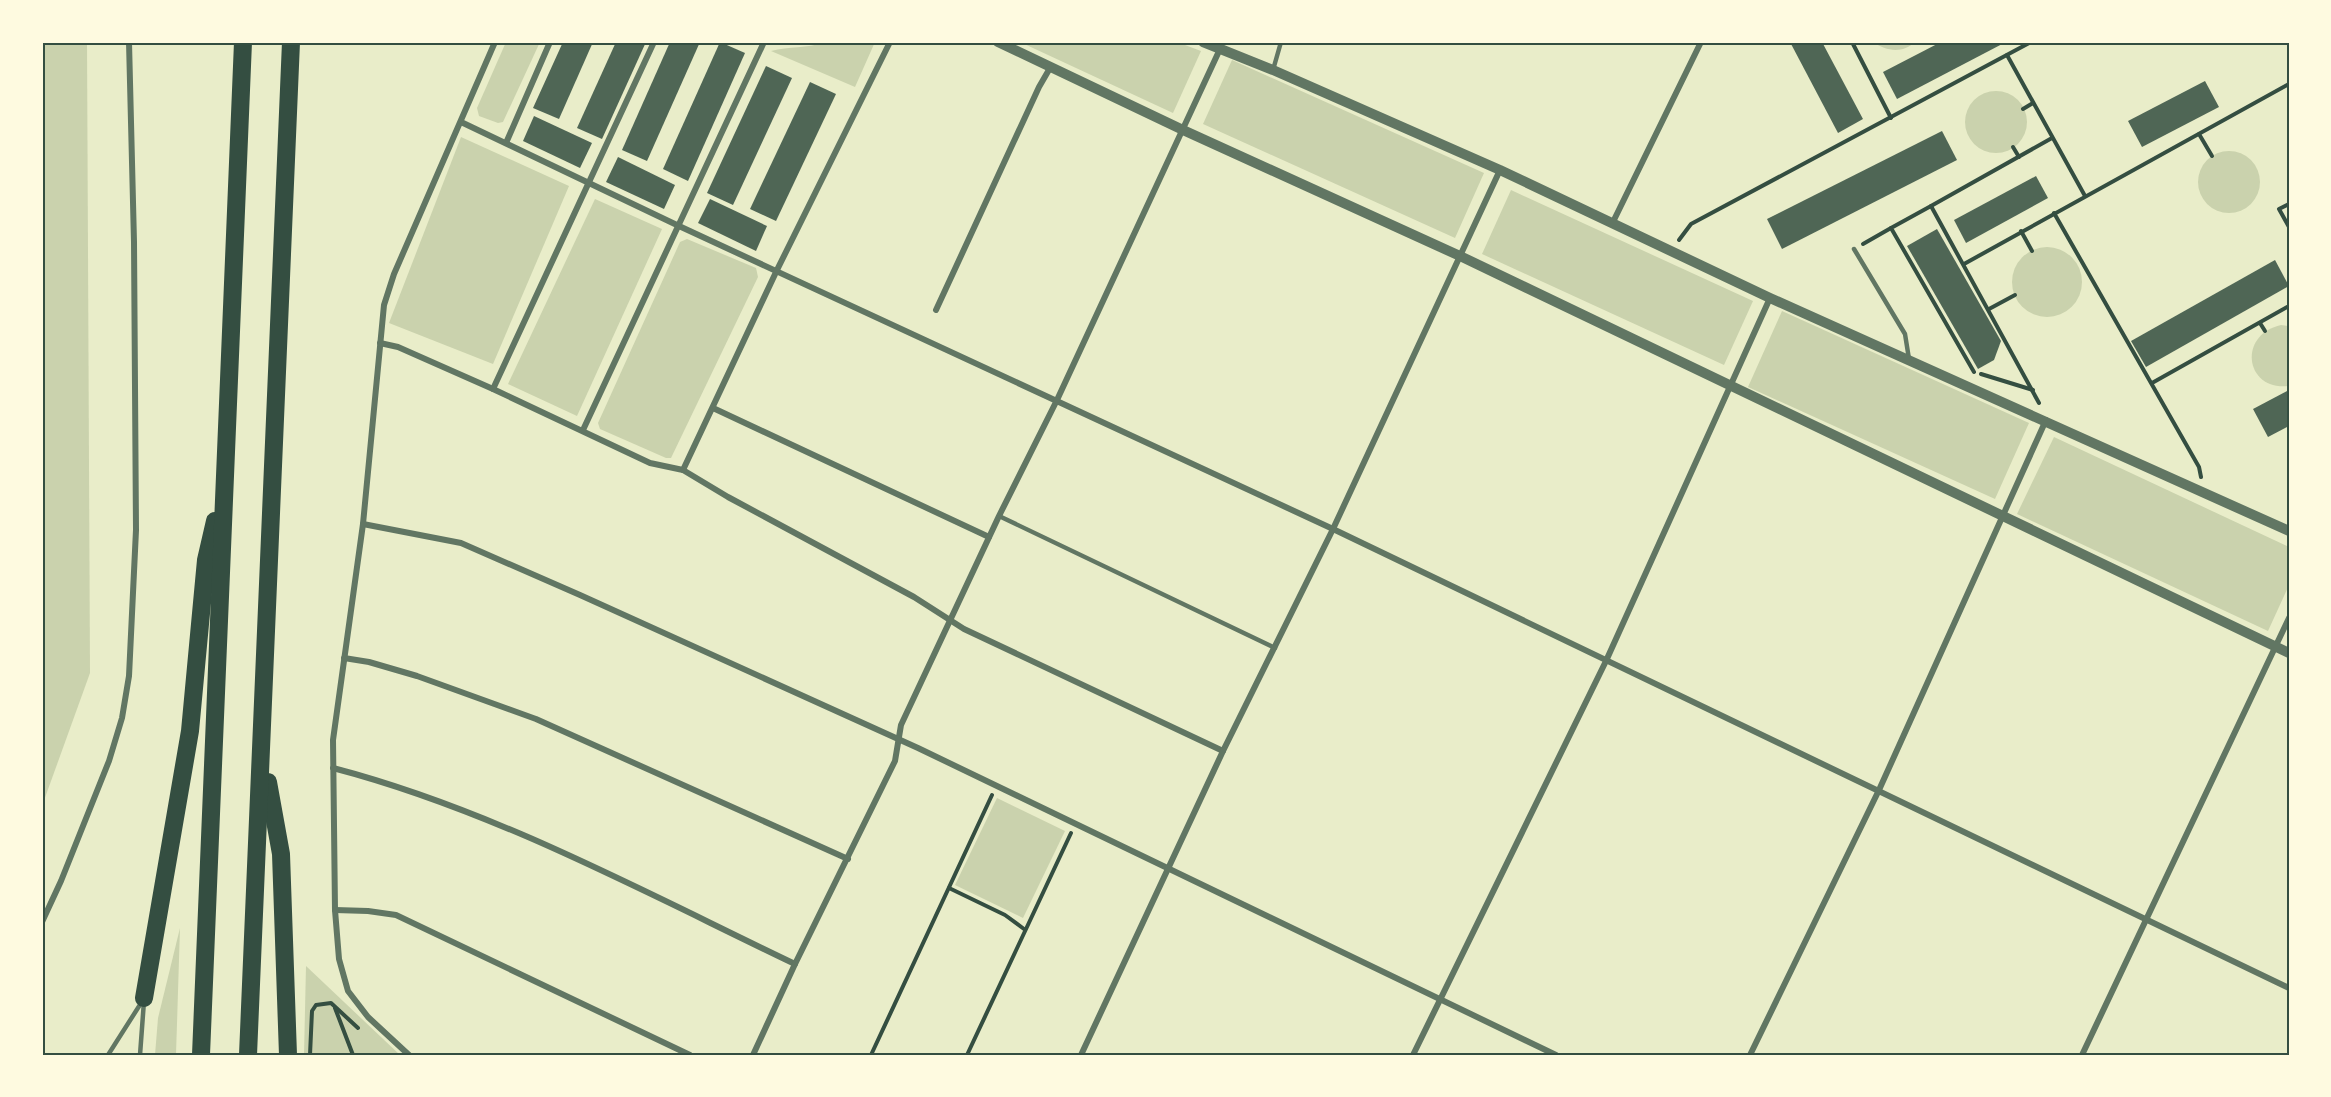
<svg xmlns="http://www.w3.org/2000/svg" width="2331" height="1097" font-family="Arial,sans-serif">
<rect width="100%" height="100%" fill="#e9edc9"/>
<g fill="#cad2ad">
<path d="M42,42H87L90,673L42,806Z"/>
<path d="M506,42H540L503,122L498,123L479,116L477,108Z"/>
<path d="M824,42H875L855,87L771,51C789,46 807,49 824,42Z"/>
<path d="M1020,42H1177L1201,51L1173,113Z"/>
<path d="M1873,42H1915C1902,54 1886,51 1873,42Z"/>
<path d="M1232,60L1484,173L1455,238L1203,124Z"/>
<circle cx="1996" cy="122" r="31"/>
<path d="M461,137L569,186L493,364L389,323Z"/>
<circle cx="2229" cy="182" r="31"/>
<path d="M1511,190L1753,301L1724,365L1482,254Z"/>
<path d="M595,199L662,229L577,416L508,384Z"/>
<path d="M687,239L756,268L758,277L671,458H666L600,429L598,423L680,242Z"/>
<circle cx="2047" cy="282" r="35"/>
<path d="M1782,311L2029,423L1995,499L1748,387Z"/>
<path d="M2281,325L2289,326V386C2245,391 2237,335 2281,325Z"/>
<path d="M2054,437L2289,547V585L2268,631L2017,514Z"/>
<path d="M997,798L1065,831L1023,918L955,885Z"/>
<path d="M180,928L176,1055H155L158,1018Z"/>
<path d="M306,966L400,1055H304Z"/>
</g>
<g fill="#4f6655">
<path d="M563,42H593L559,119L533,108Z"/>
<path d="M616,42H646L602,139L577,128Z"/>
<path d="M670,42H700L647,161L622,150Z"/>
<path d="M720,42L745,53L688,181L663,169Z"/>
<path d="M1790,42H1822L1863,119L1838,133Z"/>
<path d="M1941,42H2006L1897,99L1883,72Z"/>
<path d="M766,66L792,78L733,205L707,193Z"/>
<path d="M2205,81L2219,107L2142,147L2128,121Z"/>
<path d="M810,82L836,94L776,221L750,209Z"/>
<path d="M534,116L592,143L580,168L523,141Z"/>
<path d="M1942,131L1957,160L1782,249L1767,219Z"/>
<path d="M618,157L675,185L664,209L606,182Z"/>
<path d="M2036,176L2048,198L1966,243L1954,220Z"/>
<path d="M710,199L767,226L756,251L698,223Z"/>
<path d="M1937,229L2001,341L1994,360L1978,369L1907,246Z"/>
<path d="M2275,260L2289,286L2146,367L2131,341Z"/>
<path d="M2289,390V426L2268,437L2253,409Z"/>
</g>
<g fill="none" stroke-linecap="round" stroke-linejoin="round">
<g stroke="#344e41" stroke-width="4">
<path d="M1852,42L1891,118"/>
<path d="M2007,55L2085,196"/>
<path d="M2023,109L2033,103"/>
<path d="M2199,134L2212,156"/>
<path d="M2013,147L2019,157"/>
<path d="M2289,204L2279,209L2289,227"/>
<path d="M1931,206L2052,138"/>
<path d="M2054,213L2199,467L2201,477"/>
<path d="M2021,231L2032,251"/>
<path d="M1679,240L1691,224L2031,42"/>
<path d="M1863,244L1891,228"/>
<path d="M1964,264L2289,84"/>
<path d="M1989,309L2015,295"/>
<path d="M2260,323L2265,331"/>
<path d="M1974,372L1891,228L1931,206L2039,403"/>
<path d="M1981,374L2033,390"/>
<path d="M2152,383L2289,306"/>
<path d="M949,888L1005,915L1024,929"/>
<path d="M335,1008L353,1055"/>
<path d="M310,1055L312,1011L316,1005L331,1003L358,1028"/>
<path d="M871,1055L992,795"/>
<path d="M967,1055L1071,833"/>
</g>
<g stroke="#617663" stroke-width="4.5">
<path d="M1273,70L1281,42"/>
<path d="M1854,249L1905,334L1909,359"/>
<path d="M999,516L1275,648"/>
<path d="M108,1055L143,1000"/>
<path d="M140,1055L144,1001"/>
</g>
<g stroke="#617663" stroke-width="6">
<path d="M461,122L679,226L1333,529L2289,988"/>
<path d="M506,143L550,42"/>
<path d="M1612,224L1701,42"/>
<path d="M936,310L1039,87L1050,68"/>
<path d="M380,343L398,347L493,389L650,463L683,470L728,497L914,597L964,629L1223,751"/>
<path d="M493,389L654,42"/>
<path d="M713,408L989,537"/>
<path d="M583,430L764,42"/>
<path d="M683,470L777,270L890,42"/>
<path d="M363,524L461,543L580,595L918,748L1556,1055"/>
<path d="M344,658L369,662L417,676L536,719L848,859"/>
<path d="M333,768C494,810 644,892 795,964"/>
<path d="M335,910L368,911L396,915L690,1055"/>
<path d="M42,922L61,881L109,761L122,718L129,676L136,530L134,242L129,42"/>
<path d="M409,1055L368,1017L348,991L339,959L335,910L333,740L363,524L384,305L394,274L495,42"/>
<path d="M753,1055L795,964L895,761L901,725L999,516L1057,400L1220,49"/>
<path d="M1081,1055L1223,751L1333,529L1500,170"/>
<path d="M1413,1055L1606,661L1770,298"/>
<path d="M1750,1055L1879,790L2046,420"/>
<path d="M2082,1055L2289,618"/>
</g>
<g stroke="#617663" stroke-width="10">
<path d="M998,42L1183,130L1460,256L2289,653"/>
<path d="M1203,42L1273,70L1500,170L1770,298L2289,531"/>
</g>
<g stroke="#344e41" stroke-width="18">
<path d="M268,782L281,854L288,1055"/>
<path d="M144,998L190,731L206,560L215,521"/>
<path d="M201,1055L243,42"/>
<path d="M248,1055L291,42"/>
</g>
</g>
<rect width="2331" height="1097" fill="none" stroke="#fefae0" stroke-width="87"/>
<rect x="44" y="44" width="2244" height="1010" fill="none" stroke="#344e41" stroke-width="2"/>
</svg>
